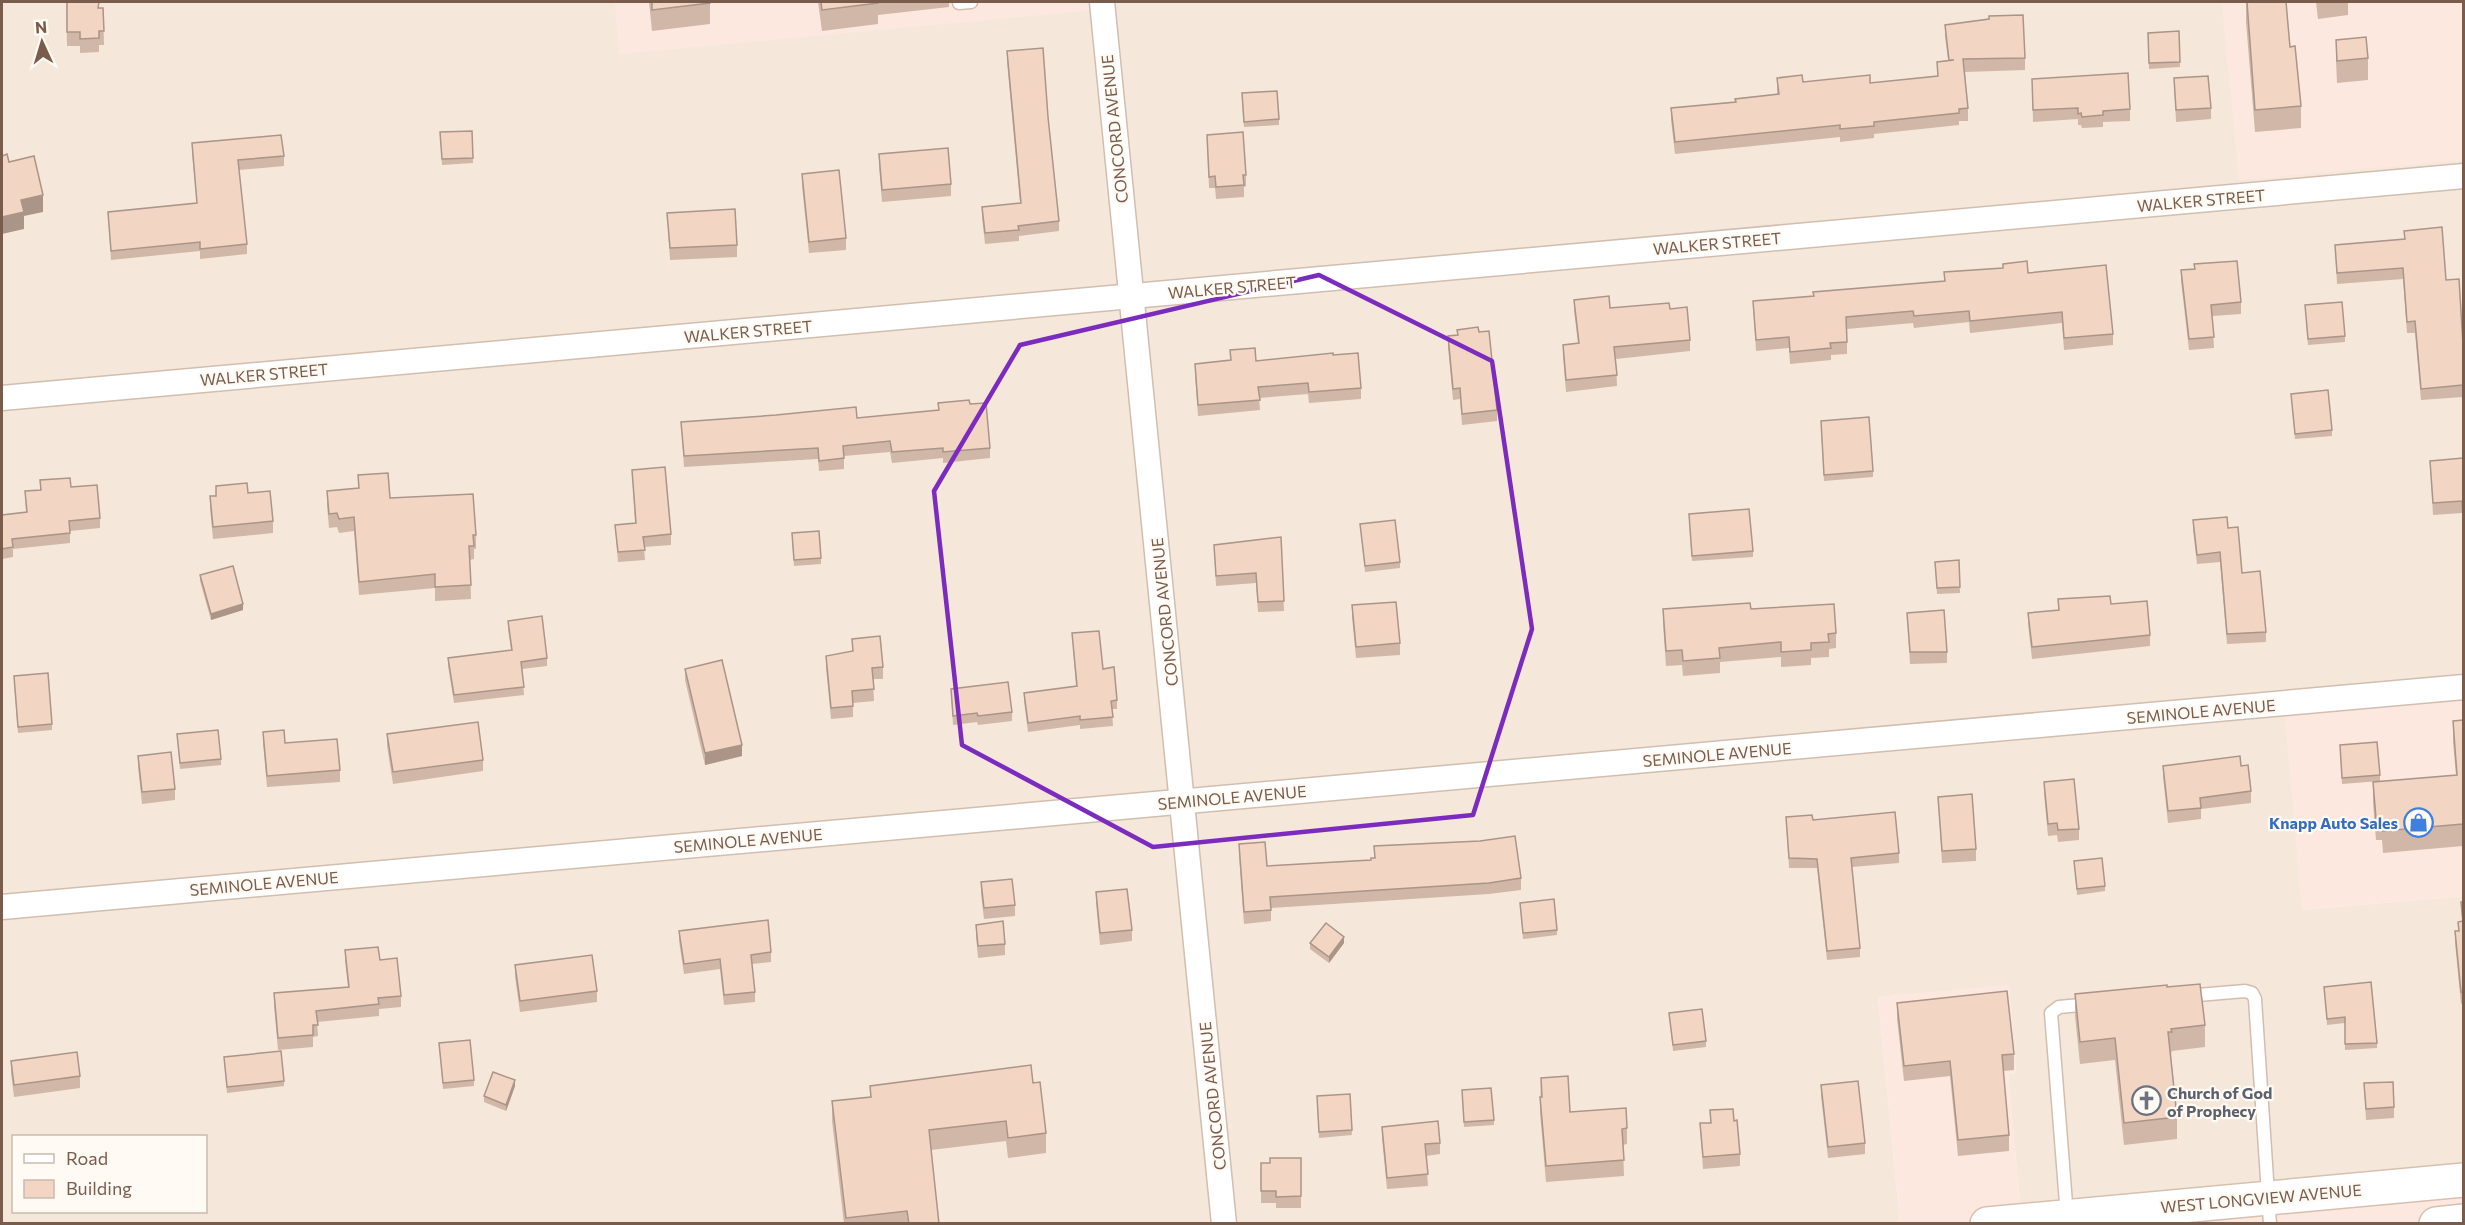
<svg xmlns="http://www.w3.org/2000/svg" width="2465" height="1225" font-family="Commissioner,sans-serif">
<rect width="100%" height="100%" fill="#fdf6ec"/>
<path fill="#f5e8da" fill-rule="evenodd" d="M2,2H2463V692L2302,910L2463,896V1166L2021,1214L2008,1074L2016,1072L2009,986L1878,997L1900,1223L2,1224ZM14,1136H206V1212H14Z"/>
<g fill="#fde8e0">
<path d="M615,2H1092L1093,10L619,54Z"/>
<path d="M2222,2H2463V160L2239,180Z"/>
<path d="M2463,692V896L2302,910L2284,707Z"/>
<path d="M2009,985L2016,1072L2008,1074L2021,1214L2463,1166V1223H1900L1878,997Z"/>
</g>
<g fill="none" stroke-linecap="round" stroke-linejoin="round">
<defs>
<g id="lane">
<path d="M959,3L971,2"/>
<path d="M2186,996L2245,991L2252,993L2255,999L2270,1224"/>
<path d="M2067,1216L2051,1013L2059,1007L2091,1004"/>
</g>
<g id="street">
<path d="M1102,2L1224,1224"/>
<path d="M2,398L2464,176"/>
<path d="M2,907L2464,687"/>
</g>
<g id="secondary">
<path d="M1987,1224L2464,1180"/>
<path d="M2436,1224L2464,1221"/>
</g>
</defs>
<use href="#lane" stroke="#d1beb0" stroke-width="15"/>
<use href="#street" stroke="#d1beb0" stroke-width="27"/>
<use href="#secondary" stroke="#d6c0b0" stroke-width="36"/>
<use href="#lane" stroke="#fff" stroke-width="12"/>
<use href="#street" stroke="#fff" stroke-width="24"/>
<use href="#secondary" stroke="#fff" stroke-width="33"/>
</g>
<g fill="#d1b7a8">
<path d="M66,2L99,8H103L104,45H99V52L80,53V46H67Z"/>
<path d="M649,2H710V24L652,31Z"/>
<path d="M818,2H949V7L878,15V24L822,31Z"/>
<path d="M2246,2L2290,47L2301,106V128L2255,132L2246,22Z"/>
<path d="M2316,2H2348V15L2318,19Z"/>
<path d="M1945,25L2025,58V70L1965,72L1968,108V121H1959V125L1874,134V138L1840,142V137L1675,154L1671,120V108L1735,102L1777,94V78L1803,82L1870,83L1937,76V62L1948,60L1945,37Z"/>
<path d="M2179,31L2180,67L2149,69L2148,33Z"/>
<path d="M2336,40L2368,58V80L2337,83L2336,62Z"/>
<path d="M1007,51L1048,117L1059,221V231L1019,236V241L985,244L982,217V207L1020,203L1007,62Z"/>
<path d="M2174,78L2211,108V119L2176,122Z"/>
<path d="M2032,79L2130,109V121L2103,122V127L2082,128L2081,125H2078V119L2033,122Z"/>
<path d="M1242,99L1279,119V125L1244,127Z"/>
<path d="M472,131L473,163L442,165L440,132Z"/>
<path d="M1207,135L1246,175V186L1244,187V197L1216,199L1215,188H1209Z"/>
<path d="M192,143L284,156V166L239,170L247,244V254L200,259V251L111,260L108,212L197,203L192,153Z"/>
<path d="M879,154L951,184V196L882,202L879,166Z"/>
<path d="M802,174L846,238V250L809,253L802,186Z"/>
<path d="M667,213L737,245V257L670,260Z"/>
<path d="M2404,231L2446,280L2463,344V397L2421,400L2415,333H2407L2403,279L2337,284L2335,245L2404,239Z"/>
<path d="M2181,270L2241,302V314L2212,316L2214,348L2189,350L2181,281Z"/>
<path d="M1944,272L2028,273L2113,334V345L2064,350L2062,323L1970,333L1969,322L1914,328L1913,323L1847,329V354L1831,355V360L1790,364L1789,348L1756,351L1753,301L1813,296L1944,281Z"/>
<path d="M1574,300L1610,308L1670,309L1690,340V351L1616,359L1617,386L1566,392L1563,357V345L1578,343L1574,311Z"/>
<path d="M2305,305L2345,336V342L2308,345Z"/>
<path d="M1457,330L1497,410V421L1462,425L1460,399L1453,400L1448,347V336L1457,335Z"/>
<path d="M1230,350L1256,361L1333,355L1361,388V399L1309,403L1308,394L1259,398L1260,410L1198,416L1195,374V364L1230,360Z"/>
<path d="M2291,394L2332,430V436L2295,439Z"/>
<path d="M938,403L970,404L990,448V458L943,463V458L892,463L890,452L844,456V469L819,471L818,459L684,467L681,422L857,418L938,410Z"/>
<path d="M1821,427L1873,471V477L1824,481Z"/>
<path d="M2463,458V529L2462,513L2433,515L2430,461Z"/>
<path d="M632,470L671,534V545L644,547L645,560L618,562L615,525L635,523Z"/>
<path d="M358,475L390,498L476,535V549H474V559L470,560L471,599L435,601V588L359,595L354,531L339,533L337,527L329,528L327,505V491L358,488Z"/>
<path d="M40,480L71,487L100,518V528L70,531V543L13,549V557L2,559V515L26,512L25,491L40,490Z"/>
<path d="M216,486L248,493L273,521V533L213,539L210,508V496H216Z"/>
<path d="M1689,520L1753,551V557L1692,561Z"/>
<path d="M2193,520L2228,528L2242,573L2266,632V642L2227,644L2220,562L2197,564L2193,530Z"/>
<path d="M1360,524L1400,562V568L1365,572Z"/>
<path d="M1281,537L1284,611L1258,612L1256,583L1216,586L1214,545Z"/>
<path d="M792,539L821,558V564L794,566Z"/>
<path d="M1959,560L1960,593L1937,594L1935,562Z"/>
<path d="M200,575L243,610L211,620L200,581Z"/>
<path d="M2058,599L2111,604L2150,635V646L2032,659L2028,624V613L2058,610Z"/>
<path d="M1352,605L1400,643V655L1356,658L1352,617Z"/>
<path d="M1663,609H1751L1836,633V648L1829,649V657L1811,658V665L1781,667V657L1720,662V673L1683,676L1682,665L1666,666L1663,624Z"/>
<path d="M1907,613L1947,652V663L1910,664Z"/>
<path d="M508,621L547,658V666L522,669L524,695L454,703L448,666V658L511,650L508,629Z"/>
<path d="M1072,633L1103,669L1117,700V709H1112L1113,726L1080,729V725L1028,732L1024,701V693L1076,686Z"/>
<path d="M852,639L883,667V679H873L874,701L853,703V717L831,719L826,668V656L852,652Z"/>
<path d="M685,669L742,756L705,765L685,680Z"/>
<path d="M14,682L52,724V730L18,733Z"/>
<path d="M951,689L1012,712V721L978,725L977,722L953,725Z"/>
<path d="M2463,720V846L2383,853L2382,840H2376L2373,804V782L2456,775L2453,743V721Z"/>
<path d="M263,732L340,770V782L267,787L263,743Z"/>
<path d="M177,734L221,759V765L180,769Z"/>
<path d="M387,734L483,760V771L393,784L387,746Z"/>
<path d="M2340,745L2380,775V781L2342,784Z"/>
<path d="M138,756L175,789V800L142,804L138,767Z"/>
<path d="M2163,766H2241L2251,791V803L2201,809V819L2168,823L2163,777Z"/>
<path d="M2044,782L2079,829V840L2058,842L2057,835L2048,836L2044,794Z"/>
<path d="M1938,797L1976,849V861L1942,863Z"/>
<path d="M1786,817L1813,820L1899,853V863L1852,867L1860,948V957L1827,960L1817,868H1789Z"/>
<path d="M1239,844L1267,866L1371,860L1374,858V846L1521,878V890L1489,894L1271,908V921L1244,924L1239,856Z"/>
<path d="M2074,861L2105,886V891L2077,895Z"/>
<path d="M981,882L1015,905V916L984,919L981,894Z"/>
<path d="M1096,892L1132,930V941L1100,945L1096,903Z"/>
<path d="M2461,902H2463V1003L2461,1004L2455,943V931H2458V922L2462,921Z"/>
<path d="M1520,903L1557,930V935L1523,939Z"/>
<path d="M976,925L1005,944V955L978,958L976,936Z"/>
<path d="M679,931L771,952V962L752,964L755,992V1002L724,1005L720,969L684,974L679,941Z"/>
<path d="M1310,943H1344L1329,963L1310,949Z"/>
<path d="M345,950L380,960L401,996V1007L379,1009V1016L317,1022L318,1036L313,1037V1047L278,1050L274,1005V993L348,987L345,961Z"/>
<path d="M515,965L597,991V1002L520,1012L515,977Z"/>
<path d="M2167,987L2205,1025V1047L2172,1051L2171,1054L2177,1117V1139L2124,1145L2115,1060L2080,1064L2075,1016V994Z"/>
<path d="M2324,987L2377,1043V1048L2345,1050V1023L2327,1025Z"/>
<path d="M1897,1003L2014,1054V1070L2003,1071L2009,1135V1151L1958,1156L1950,1076L1904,1081L1897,1019Z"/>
<path d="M1669,1013L1706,1041V1047L1673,1051Z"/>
<path d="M439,1043L474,1080V1086L443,1089Z"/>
<path d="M224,1057L284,1081V1086L227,1093Z"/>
<path d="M11,1061L80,1076V1088L14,1097L11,1073Z"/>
<path d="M1541,1078L1570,1112L1627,1128V1144L1623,1145L1624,1176L1546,1182L1540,1113Z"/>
<path d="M1033,1083L1046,1133V1153L1008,1158L1006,1141L931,1150L939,1224H844L832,1121V1101L870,1098V1086Z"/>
<path d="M2364,1083L2394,1107V1118L2366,1120Z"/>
<path d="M1821,1085L1865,1143V1154L1828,1158L1821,1096Z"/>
<path d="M515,1086L506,1111L484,1102V1096Z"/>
<path d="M1350,1094L1352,1135L1319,1138L1317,1101Z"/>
<path d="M1462,1095L1494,1120V1125L1464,1127Z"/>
<path d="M1710,1110L1740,1154V1166L1703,1169L1700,1123H1710Z"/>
<path d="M1382,1127L1440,1143V1154L1426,1156L1428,1186L1387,1189L1382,1138Z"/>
<path d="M1301,1158V1208H1276V1203H1261V1163H1270Z"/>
</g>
<g fill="#aa9588">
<path d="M43,195V212L24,216V229L2,234V217L21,200Z"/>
<path d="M243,604V610L211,620V614Z"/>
<path d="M742,745V756L705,765V753Z"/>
<path d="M1344,937V943L1329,963V957Z"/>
<path d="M515,1080V1086L506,1111V1105Z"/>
</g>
<g fill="#f3d5c3" stroke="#aa9588" stroke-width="1.5">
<path d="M67,2H99L98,8H103L104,31H99V38L80,39V32H67Z"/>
<path d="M652,2H710V3L652,10Z"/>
<path d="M821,2H878V3L822,10Z"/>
<path d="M2247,2H2286L2290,47L2295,46L2301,106L2255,110Z"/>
<path d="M2023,15L2025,58L1963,59L1968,108L1959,109V113L1874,122V126L1840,129V125L1675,142L1671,108L1736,102L1735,99L1779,94L1777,78L1802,75L1803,82L1870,75V83L1938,76L1937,62L1954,60H1949L1945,25L1989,19V16Z"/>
<path d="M2179,31L2180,62L2149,63L2148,33Z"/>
<path d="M2366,37L2368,58L2337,61L2336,40Z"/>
<path d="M1043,48L1048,117L1059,221L1018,226L1019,230L985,233L982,207L1021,203L1007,51Z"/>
<path d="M2128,73L2130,109L2103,111V115L2082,117L2081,113L2078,114V108L2033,110L2032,79Z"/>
<path d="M2208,76L2211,108L2176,110L2174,78Z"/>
<path d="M1277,91L1279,119L1244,122L1242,93Z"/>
<path d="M472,131L473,158L442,159L440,132Z"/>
<path d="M1243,132L1246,175H1243L1244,185L1216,187L1215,176L1209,177L1207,135Z"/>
<path d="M281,135L284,156L238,160L247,244L200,249V242L111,251L108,212L197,203L192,143Z"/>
<path d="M948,148L951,184L882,190L879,154Z"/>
<path d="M7,154L9,162L34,156L43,195L21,200L24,212L2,217V156Z"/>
<path d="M839,170L846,238L809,242L802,174Z"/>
<path d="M735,209L737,245L670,248L667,213Z"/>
<path d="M2442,227L2446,280L2459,279L2463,344V385L2421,389L2415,321L2407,322L2403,268L2337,273L2335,245L2405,239L2404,231Z"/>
<path d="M2027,261L2028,273L2106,265L2113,334L2064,338L2062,312L1970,321L1969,311L1914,316L1913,311L1846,317L1847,342L1830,343L1831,348L1790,352L1789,337L1756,340L1753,301L1814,296L1813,292L1945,281L1944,272L2003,268V264Z"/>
<path d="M2237,261L2241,302L2211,305L2214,337L2189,339L2181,270L2195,269L2194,264Z"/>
<path d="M1609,296L1610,308L1669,303L1670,309L1687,307L1690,340L1614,347L1617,375L1566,380L1563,345L1579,343L1574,300Z"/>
<path d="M2342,302L2345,336L2308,339L2305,305Z"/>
<path d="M1478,327L1479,332L1489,331L1497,410L1462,414L1460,388L1453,389L1448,336L1458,335L1457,330Z"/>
<path d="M1255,348L1256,361L1333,353V355L1358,353L1361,388L1309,392L1308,383L1258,387L1260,400L1198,405L1195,364L1231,360L1230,350Z"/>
<path d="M2328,390L2332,430L2295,434L2291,394Z"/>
<path d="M969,400L970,404L986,403L990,448L943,452V448L892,452L890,441L843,446L844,458L819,461L818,448L684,456L681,422L776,415L856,407L857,418L939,410L938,403Z"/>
<path d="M1869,417L1873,471L1824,475L1821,421Z"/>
<path d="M2463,458V517L2462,501L2433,503L2430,461Z"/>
<path d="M665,467L671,534L643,537L645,550L618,552L615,525L636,523L632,470Z"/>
<path d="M388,473L390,498L473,494L476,535H473L474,546H469L471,585L435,587V574L359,582L354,517L339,519L337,513L329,514L327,491L359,488L358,475Z"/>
<path d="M70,478L71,487L97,485L100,518L69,521L70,533L12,539L13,547L2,549V515L27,512L25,491L41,490L40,480Z"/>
<path d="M247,483L248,493L270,491L273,521L213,527L210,496H216V486Z"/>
<path d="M1749,509L1753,551L1692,556L1689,514Z"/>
<path d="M2227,517L2228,528L2238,527L2242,573L2260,571L2266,632L2227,634L2220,552L2197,555L2193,520Z"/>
<path d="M1395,520L1400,562L1365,566L1360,524Z"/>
<path d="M819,531L821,558L794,560L792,533Z"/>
<path d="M1281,537L1284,601L1258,602L1256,573L1216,576L1214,545Z"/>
<path d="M1959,560L1960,587L1937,588L1935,562Z"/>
<path d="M233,566L243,604L211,614L200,575Z"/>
<path d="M2110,596L2111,604L2147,601L2150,635L2032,647L2028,613L2059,610L2058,599Z"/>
<path d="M1396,602L1400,643L1356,647L1352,605Z"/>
<path d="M1750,603L1751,609L1834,604L1836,633L1828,634L1829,642L1811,643V650L1781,652V642L1719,648L1720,658L1683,661L1682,650L1666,651L1663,609Z"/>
<path d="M1944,610L1947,652H1910L1907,613Z"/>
<path d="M542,616L547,658L521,662L524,687L454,695L448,658L512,650L508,621Z"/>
<path d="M1099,631L1103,669L1114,667L1117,700L1111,701L1113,717L1080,720V716L1028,723L1024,693L1077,686L1072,633Z"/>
<path d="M880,636L883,667L872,668L874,689L852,691L853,706L831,708L826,656L853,651L852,639Z"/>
<path d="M722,660L742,745L705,753L685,669Z"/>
<path d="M48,673L52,724L18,727L14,676Z"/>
<path d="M1008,682L1012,712L978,716L977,713L953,716L951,689Z"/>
<path d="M2463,720V824L2383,831L2382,818H2376L2373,782L2457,775L2453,721Z"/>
<path d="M478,722L483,760L393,772L387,734Z"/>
<path d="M218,730L221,759L180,763L177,734Z"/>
<path d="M284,730L285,743L337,739L340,770L267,776L263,732Z"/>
<path d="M2377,742L2380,775L2342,778L2340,745Z"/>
<path d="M171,752L175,789L142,792L138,756Z"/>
<path d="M2240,756L2241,766L2248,765L2251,791L2200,798L2201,808L2168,811L2163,766Z"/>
<path d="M2074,779L2079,829L2058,830L2057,823L2048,824L2044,782Z"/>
<path d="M1972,794L1976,849L1942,851L1938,797Z"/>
<path d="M1895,812L1899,853L1851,858L1860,948L1827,951L1817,859L1789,858L1786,817L1812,815L1813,820Z"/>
<path d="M1515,836L1521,878L1489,883L1270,897L1271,910L1244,912L1239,844L1265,842L1267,866L1371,860V858H1375L1374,846L1480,841Z"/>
<path d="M2102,858L2105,886L2077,889L2074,861Z"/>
<path d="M1012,879L1015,905L984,908L981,882Z"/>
<path d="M1127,889L1132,930L1100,933L1096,892Z"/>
<path d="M1554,899L1557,930L1523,933L1520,903Z"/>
<path d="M2461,902H2463V992H2461L2455,931H2459L2458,922L2463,921Z"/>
<path d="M768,920L771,952L751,955L755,992L724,995L720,959L684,964L679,931Z"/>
<path d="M1003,921L1005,944L978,946L976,925Z"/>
<path d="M1326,923L1344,937L1329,957L1310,943Z"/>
<path d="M378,947L380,960L397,958L401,996L378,998L379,1004L316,1011L318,1025H313V1035L278,1038L274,993L349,987L345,950Z"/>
<path d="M592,955L597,991L520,1001L515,965Z"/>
<path d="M2371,982L2377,1043L2345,1044V1017L2327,1019L2324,987Z"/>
<path d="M2200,984L2205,1025L2171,1029L2172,1032H2168L2177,1117L2124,1123L2115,1038L2080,1042L2075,994L2167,985V987Z"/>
<path d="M2007,991L2014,1054L2002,1055L2009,1135L1958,1140L1950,1061L1904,1066L1897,1003Z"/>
<path d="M1702,1009L1706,1041L1673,1045L1669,1013Z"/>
<path d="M470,1040L474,1080L443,1083L439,1043Z"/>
<path d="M281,1051L284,1081L227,1087L224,1057Z"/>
<path d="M77,1052L80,1076L14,1085L11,1061Z"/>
<path d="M1031,1065L1033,1083L1040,1082L1046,1133L1008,1138L1006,1121L929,1130L939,1224H909L907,1211L846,1218L832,1101L871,1097L870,1086Z"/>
<path d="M493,1072L515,1080L506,1105L484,1096Z"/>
<path d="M1568,1076L1570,1112L1626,1108L1627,1128L1622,1129L1624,1160L1546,1166L1540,1097H1542L1541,1078Z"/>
<path d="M1858,1081L1865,1143L1828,1147L1821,1085Z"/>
<path d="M2393,1082L2394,1107L2366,1109L2364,1083Z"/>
<path d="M1491,1088L1494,1120L1464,1122L1462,1090Z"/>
<path d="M1350,1094L1352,1130L1319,1132L1317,1096Z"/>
<path d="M1733,1109L1734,1121L1737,1120L1740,1154L1703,1157L1700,1123H1711L1710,1110Z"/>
<path d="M1438,1121L1440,1143L1425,1144L1428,1174L1387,1178L1382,1127Z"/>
<path d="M1270,1158H1301V1196L1276,1197V1191H1261V1163H1270Z"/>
</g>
<path fill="none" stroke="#7b2cbf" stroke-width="4.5" stroke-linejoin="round" d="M1319,275L1492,361L1532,629L1473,815L1153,847L962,745L934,491L1020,345Z"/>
<defs>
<symbol id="shop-ring" viewBox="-11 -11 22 22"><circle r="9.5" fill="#fffaf3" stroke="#3f7fe0" stroke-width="1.5"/><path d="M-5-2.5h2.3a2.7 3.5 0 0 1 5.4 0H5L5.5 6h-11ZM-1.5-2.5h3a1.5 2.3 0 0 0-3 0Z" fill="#3f7fe0"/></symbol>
<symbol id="church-ring" viewBox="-11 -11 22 22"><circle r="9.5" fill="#fffaf3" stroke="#6b7280" stroke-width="1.5"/><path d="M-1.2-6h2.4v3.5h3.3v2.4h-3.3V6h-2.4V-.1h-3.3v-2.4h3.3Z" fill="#6b7280"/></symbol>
</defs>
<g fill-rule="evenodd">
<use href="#shop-ring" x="2402" y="806" width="33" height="33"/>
<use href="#church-ring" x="2130" y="1084" width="33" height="33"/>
</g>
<g text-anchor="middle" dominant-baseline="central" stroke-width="4.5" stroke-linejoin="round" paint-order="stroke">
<g font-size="16" fill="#7a5c4d" stroke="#fffaf3">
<text transform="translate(1114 129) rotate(-96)">CONCORD AVENUE</text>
<text transform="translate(2201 200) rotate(-5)">WALKER STREET</text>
<text transform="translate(1717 243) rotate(-5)">WALKER STREET</text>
<text transform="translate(1232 287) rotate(-5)">WALKER STREET</text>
<text transform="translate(748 331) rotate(-5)">WALKER STREET</text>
<text transform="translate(264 374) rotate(-5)">WALKER STREET</text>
<text transform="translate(1164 612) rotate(-96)">CONCORD AVENUE</text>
<text transform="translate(2201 711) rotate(-5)">SEMINOLE AVENUE</text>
<text transform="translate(1717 754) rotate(-5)">SEMINOLE AVENUE</text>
<text transform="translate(1232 797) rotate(-5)">SEMINOLE AVENUE</text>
<text transform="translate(748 840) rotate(-5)">SEMINOLE AVENUE</text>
<text transform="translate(264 883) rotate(-5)">SEMINOLE AVENUE</text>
<text transform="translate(1212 1096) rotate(-96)">CONCORD AVENUE</text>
<text transform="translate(2261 1198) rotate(-5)">WEST LONGVIEW AVENUE</text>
</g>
<g font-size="16" font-weight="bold" fill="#366cbe" stroke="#fffaf3" text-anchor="end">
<text x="2398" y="822">Knapp Auto Sales</text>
</g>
<g font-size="16" font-weight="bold" fill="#5b616d" stroke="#fffaf3" text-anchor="start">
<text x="2167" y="1092">Church of God<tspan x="2167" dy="18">of Prophecy</tspan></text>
</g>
</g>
<rect width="2465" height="1225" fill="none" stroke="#7a5c4d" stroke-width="6"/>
<rect x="12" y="1135" width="195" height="78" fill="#fffaf3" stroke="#cabbb1" stroke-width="1.5"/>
<rect x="24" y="1154" width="30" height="9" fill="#ffffff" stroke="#cabbb1" stroke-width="1.5"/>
<text x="66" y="1165" font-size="18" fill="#7a5c4d">Road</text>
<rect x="24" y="1180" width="30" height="18" fill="#f3d5c3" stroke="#cabbb1" stroke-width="1.5"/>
<text x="66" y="1195" font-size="18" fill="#7a5c4d">Building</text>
<g transform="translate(42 42) rotate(356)" stroke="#fffaf3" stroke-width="4.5" paint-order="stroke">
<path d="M0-4.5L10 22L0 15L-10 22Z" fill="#7a5c4d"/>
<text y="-9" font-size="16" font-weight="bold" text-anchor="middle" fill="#7a5c4d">N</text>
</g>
</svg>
